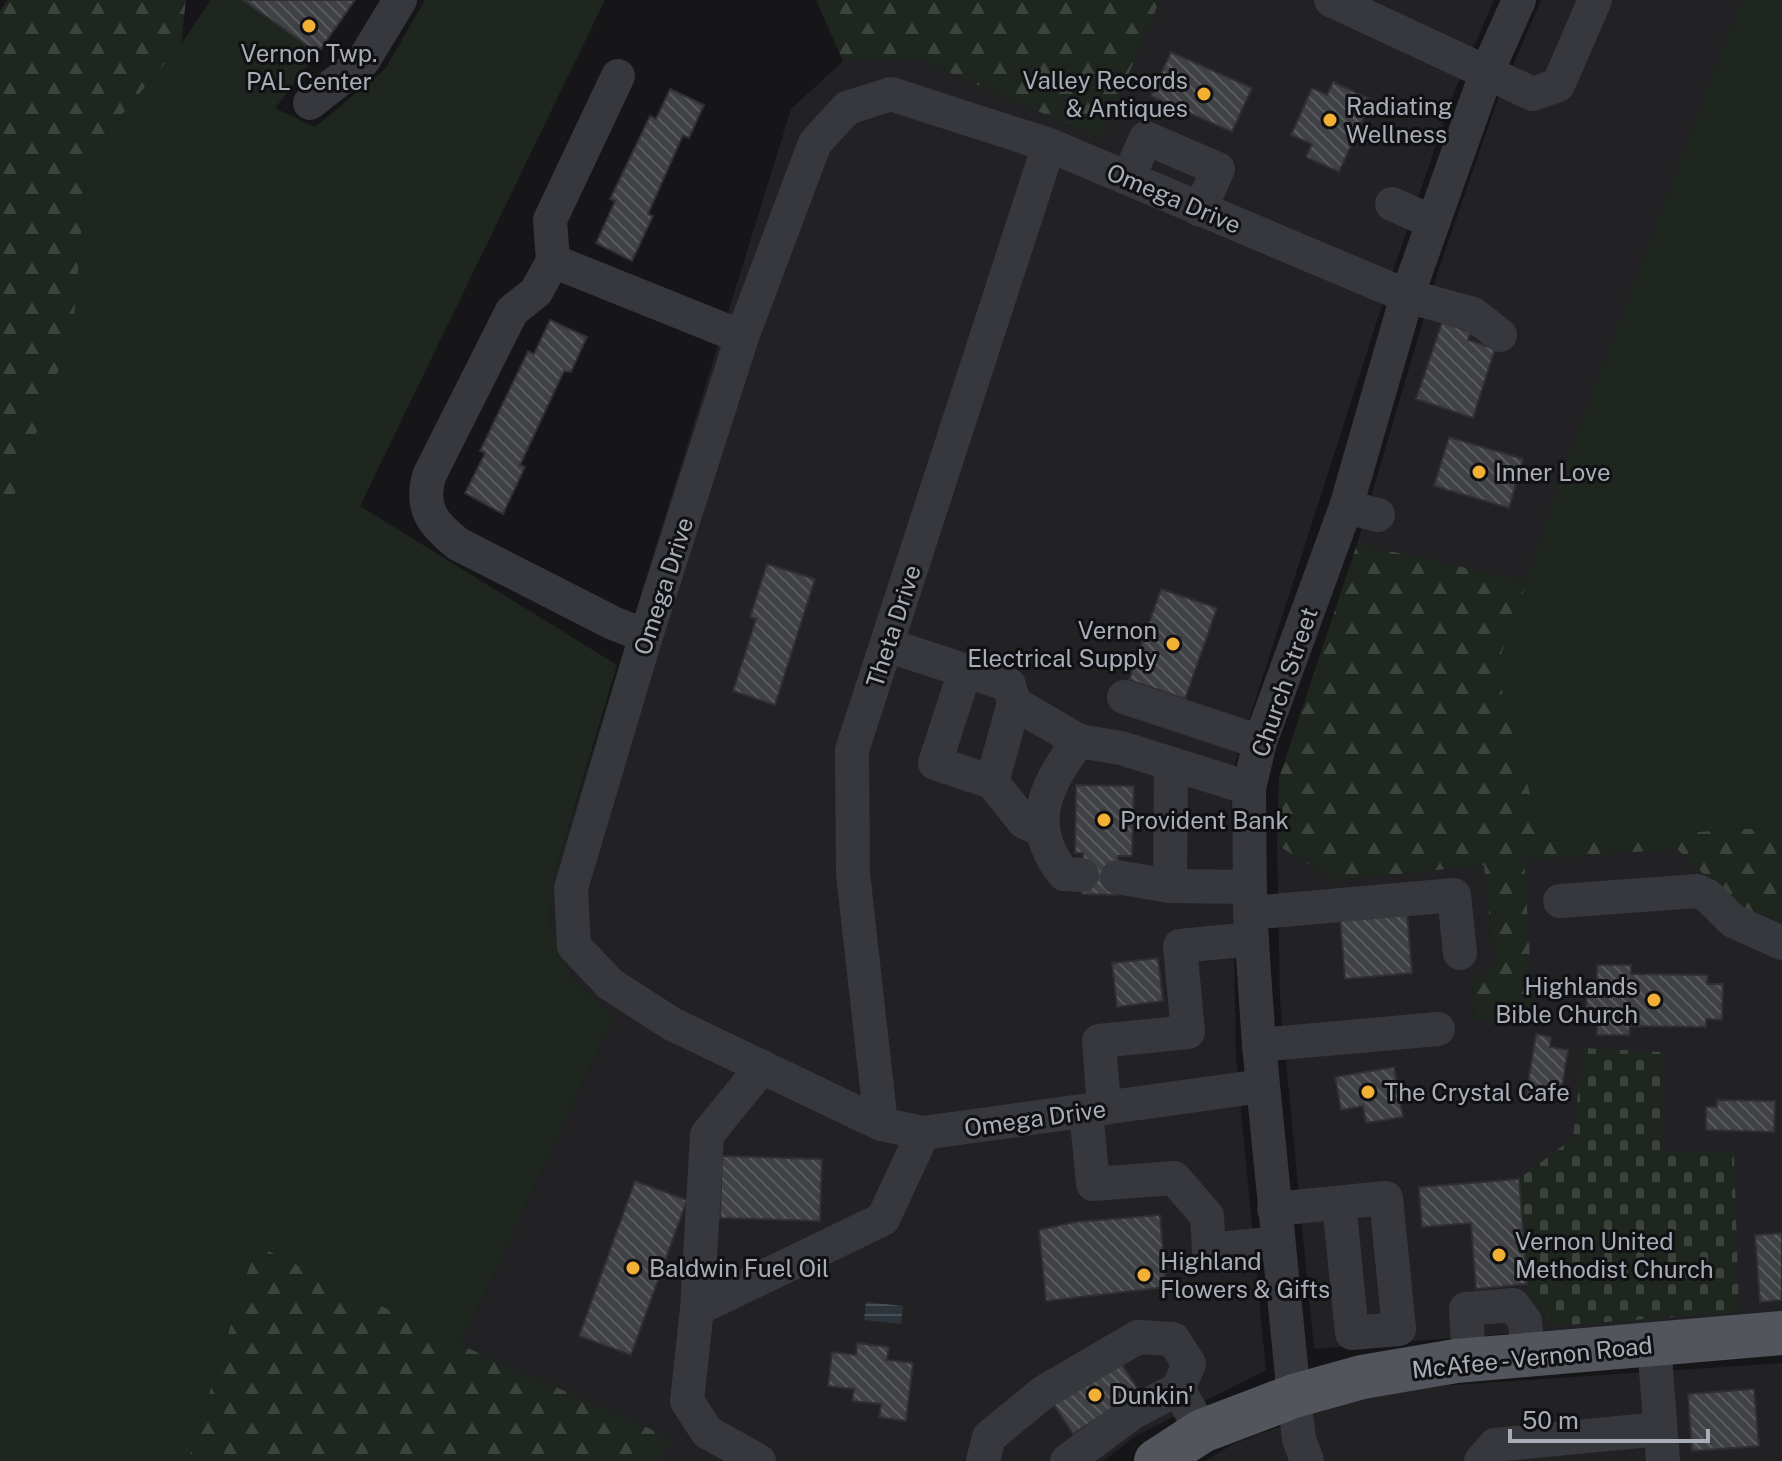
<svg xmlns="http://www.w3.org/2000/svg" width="1782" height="1461" font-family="'Public Sans',sans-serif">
<defs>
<pattern id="forest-firs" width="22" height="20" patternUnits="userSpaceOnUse" patternTransform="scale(2)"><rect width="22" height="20" fill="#1e261f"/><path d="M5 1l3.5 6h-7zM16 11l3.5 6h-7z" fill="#3c433d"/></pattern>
<pattern id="cemetery-stones" width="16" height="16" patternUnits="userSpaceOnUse" patternTransform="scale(2)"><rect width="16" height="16" fill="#1e261f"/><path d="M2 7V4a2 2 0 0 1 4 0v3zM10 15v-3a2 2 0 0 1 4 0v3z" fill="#3c433d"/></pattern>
<pattern id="water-rules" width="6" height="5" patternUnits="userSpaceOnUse" patternTransform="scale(2)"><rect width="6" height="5" fill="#2c353c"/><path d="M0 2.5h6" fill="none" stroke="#485056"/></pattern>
<pattern id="building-back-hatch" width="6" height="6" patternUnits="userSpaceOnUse" patternTransform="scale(2)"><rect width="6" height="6" fill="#404145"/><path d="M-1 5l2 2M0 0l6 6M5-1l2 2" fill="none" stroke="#595a5e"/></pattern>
</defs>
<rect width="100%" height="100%" fill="#161618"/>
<g fill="#222225">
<path d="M1160,0H1494L1453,95L1390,280L1231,776L1236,1057L1266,1370L1136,1436L1103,1461H660L670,1438L461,1345L614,1016L574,980L549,922L556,869L791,109L843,61L921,60L1101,139Z"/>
<path d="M1541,0H1741L1527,581L1357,544L1436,277L1495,107Z"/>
<path d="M1277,845L1336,881L1484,865L1494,964L1472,982L1474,1021L1534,1022L1523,860L1677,849L1745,913L1782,929V1312L1314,1349L1280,1001Z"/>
<path d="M1782,1363V1461H1205L1235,1443L1353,1400L1409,1388Z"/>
</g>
<g fill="#1e261f">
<path d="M211,0H243L318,53L275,108L315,127L385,69L425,0H605L360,506L617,665L556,869L549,922L574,980L614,1016L461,1345L256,1246L188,1461H0V536L73,329L88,155L181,44Z"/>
<path d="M1741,0H1782V827L1543,841L1496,669L1566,463Z"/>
</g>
<g fill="url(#forest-firs)">
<path d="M7,0H186L181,44L88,155L73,329L0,536V11Z"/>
<path d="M816,0H1160L1101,139L921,60L843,61Z"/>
<path d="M1357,544L1527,581L1496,669L1543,841L1782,827V929L1745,913L1677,849L1524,860L1534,1022L1474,1021L1472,982L1494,964L1484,865L1336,881L1277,845L1279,778Z"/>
<path d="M256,1245L461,1345L671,1438L660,1461H188Z"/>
</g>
<path fill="url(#cemetery-stones)" d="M1583,1048L1661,1052L1660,1152H1734L1739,1312L1553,1326L1528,1292L1519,1179L1573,1138Z"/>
<path fill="url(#water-rules)" d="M866,1302L903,1306L901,1324L864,1320Z"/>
<g fill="url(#building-back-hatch)" stroke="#303034" stroke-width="2">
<path d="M243,0H355L318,53Z"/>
<path d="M1171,52L1252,88L1232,132L1151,96Z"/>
<path d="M1333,82L1372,100L1339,172L1306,157L1312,144L1291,135L1312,88L1327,95Z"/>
<path d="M670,89L704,105L689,138L683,135L648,214L653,216L632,261L596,243L615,201L610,199L650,116L656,119Z"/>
<path d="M550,320L587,337L571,372L564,371L520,465L525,467L503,514L465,493L485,453L480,451L528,351L534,354Z"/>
<path d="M1442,322L1471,332L1468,340L1495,349L1473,418L1416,399Z"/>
<path d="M1449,437L1523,459L1509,508L1434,486Z"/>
<path d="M767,564L815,579L775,705L733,691L756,619L750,617Z"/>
<path d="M1161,589L1217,608L1185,699L1129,680Z"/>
<path d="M1076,785L1134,786L1132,856H1118L1117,895L1082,894L1083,853H1075Z"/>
<path d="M1407,911L1412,973L1345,979L1340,918Z"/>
<path d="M1158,958L1163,1001L1117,1007L1112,963Z"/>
<path d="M1597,965H1631V974L1708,975L1707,984H1723L1722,1020L1706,1019V1027L1630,1026L1629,1035H1597V1015H1586L1587,981H1597Z"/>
<path d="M1536,1034L1551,1037L1550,1047L1568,1050L1560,1100L1526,1095Z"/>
<path d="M1394,1067L1403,1117L1366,1123L1363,1106L1341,1110L1335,1077Z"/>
<path d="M1717,1100L1775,1101L1774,1132L1706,1130V1107H1717Z"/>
<path d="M722,1156L822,1159L820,1221L720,1218Z"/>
<path d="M1519,1179L1527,1284L1476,1289L1471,1223L1422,1227L1419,1187Z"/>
<path d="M635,1181L687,1200L631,1355L579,1336Z"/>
<path d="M1160,1215L1166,1287L1046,1301L1039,1230L1075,1222Z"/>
<path d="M1782,1233V1300L1760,1302L1755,1235Z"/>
<path d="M857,1343L889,1347L887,1360L913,1363L906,1421L879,1417L881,1404L852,1401L854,1389L828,1386L832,1352L856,1355Z"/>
<path d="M1117,1357L1139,1391L1073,1434L1051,1400Z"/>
<path d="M1754,1389L1759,1446L1692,1451L1688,1394Z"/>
</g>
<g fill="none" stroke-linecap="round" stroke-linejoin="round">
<g stroke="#37383d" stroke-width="34">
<path d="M1331,0L1533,94L1558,85L1595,0"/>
<path d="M310,103L363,61L400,0"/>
<path d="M1128,178L1146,138L1218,169L1200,210"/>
<path d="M1392,204L1432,222"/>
<path d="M553,261L550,220L618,76"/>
<path d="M1346,507L1378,515"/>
<path d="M646,636L613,623L458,544C433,524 420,509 429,476L512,311L536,292L553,261L742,337"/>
<path d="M887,645L1009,685L1014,703L1079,741"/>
<path d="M965,671L935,763L992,782L1024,822L1040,829"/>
<path d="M1124,697L1260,742"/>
<path d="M992,782L1014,703"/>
<path d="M1082,875L1064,874C1025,826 1045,784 1079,741L1121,748L1249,788"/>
<path d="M1117,877L1170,886L1250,887"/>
<path d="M1170,886L1171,764"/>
<path d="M1560,901L1697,891L1708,896L1733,921L1782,943"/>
<path d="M1250,913L1454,895L1460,953"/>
<path d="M1259,1045L1438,1029"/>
<path d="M762,1067L707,1135L697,1309L883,1219L923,1133"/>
<path d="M1262,1086L923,1133L881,1124L672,1024L610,984L574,946L571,888L646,636L742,337L815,143L847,108L891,94L1049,145L1407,296L1473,314L1500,335"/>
<path d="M1104,1108L1099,1041L1188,1032L1180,946L1252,939"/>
<path d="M1086,1111L1093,1184L1174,1178L1207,1216L1209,1250L1277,1243"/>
<path d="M881,1124L853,874L852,750L1049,145"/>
<path d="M1274,1209L1386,1198L1399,1329L1352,1333L1339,1203"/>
<path d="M697,1309L687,1401L707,1432L759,1461"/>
<path d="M1654,1344L1663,1461"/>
<path d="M1469,1360L1466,1309L1513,1305L1525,1321L1528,1355"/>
<path d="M983,1461L989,1437L1044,1392L1138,1337L1173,1339L1189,1364L1178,1389"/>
<path d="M1067,1461L1132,1413L1178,1389L1202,1431"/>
<path d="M1307,1461L1299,1439L1294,1396L1259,1045L1250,913L1249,788L1260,742L1346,507L1407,296L1486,74L1519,0"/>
<path d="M1481,1461L1495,1445L1660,1429"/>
</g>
<path stroke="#53555c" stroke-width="44" d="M1156,1461L1202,1431L1294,1396L1362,1377L1456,1361L1782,1333"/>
</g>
<g fill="#f2b134" stroke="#111113" stroke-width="3">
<circle cx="309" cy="26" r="8"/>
<circle cx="1204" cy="94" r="8"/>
<circle cx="1330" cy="120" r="8"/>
<circle cx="1479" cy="472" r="8"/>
<circle cx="1173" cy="644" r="8"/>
<circle cx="1104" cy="820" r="8"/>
<circle cx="1654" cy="1000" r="8"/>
<circle cx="1368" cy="1092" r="8"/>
<circle cx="1499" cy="1255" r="8"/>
<circle cx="633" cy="1268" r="8"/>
<circle cx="1144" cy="1275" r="8"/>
<circle cx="1095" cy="1395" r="8"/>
</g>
<g text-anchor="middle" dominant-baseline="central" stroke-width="6" stroke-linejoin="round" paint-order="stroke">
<g font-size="24" fill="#a8adb8" stroke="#111113" text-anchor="start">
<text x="309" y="53" text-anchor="middle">Vernon Twp.<tspan x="309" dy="28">PAL Center</tspan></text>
<text x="1188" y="80" text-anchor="end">Valley Records<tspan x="1188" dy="28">&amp; Antiques</tspan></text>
<text x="1346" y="106">Radiating<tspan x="1346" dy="28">Wellness</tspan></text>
<text x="1495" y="472">Inner Love</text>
<text x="1157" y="630" text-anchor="end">Vernon<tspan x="1157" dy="28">Electrical Supply</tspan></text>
<text x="1120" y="820">Provident Bank</text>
<text x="1638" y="986" text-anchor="end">Highlands<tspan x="1638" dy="28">Bible Church</tspan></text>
<text x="1384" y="1092">The Crystal Cafe</text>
<text x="1515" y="1241">Vernon United<tspan x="1515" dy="28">Methodist Church</tspan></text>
<text x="1160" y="1261">Highland<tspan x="1160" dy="28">Flowers &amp; Gifts</tspan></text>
<text x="649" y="1268">Baldwin Fuel Oil</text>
<text x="1111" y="1395">Dunkin'</text>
</g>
<g font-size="24" fill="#a8adb8" stroke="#111113">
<text transform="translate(1174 198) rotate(23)">Omega Drive</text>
<text transform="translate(663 586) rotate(-72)">Omega Drive</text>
<text transform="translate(893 626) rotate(-72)">Theta Drive</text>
<text transform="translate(1284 682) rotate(-71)">Church Street</text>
<text transform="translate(1035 1118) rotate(-8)">Omega Drive</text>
<text transform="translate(1532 1357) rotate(-6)">McAfee - Vernon Road</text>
</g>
</g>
<path d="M1510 1429v12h198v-12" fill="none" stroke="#a8adb8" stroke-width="4"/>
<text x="1522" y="1429" font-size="24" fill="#a8adb8" stroke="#111113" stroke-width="6" paint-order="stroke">50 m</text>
</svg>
